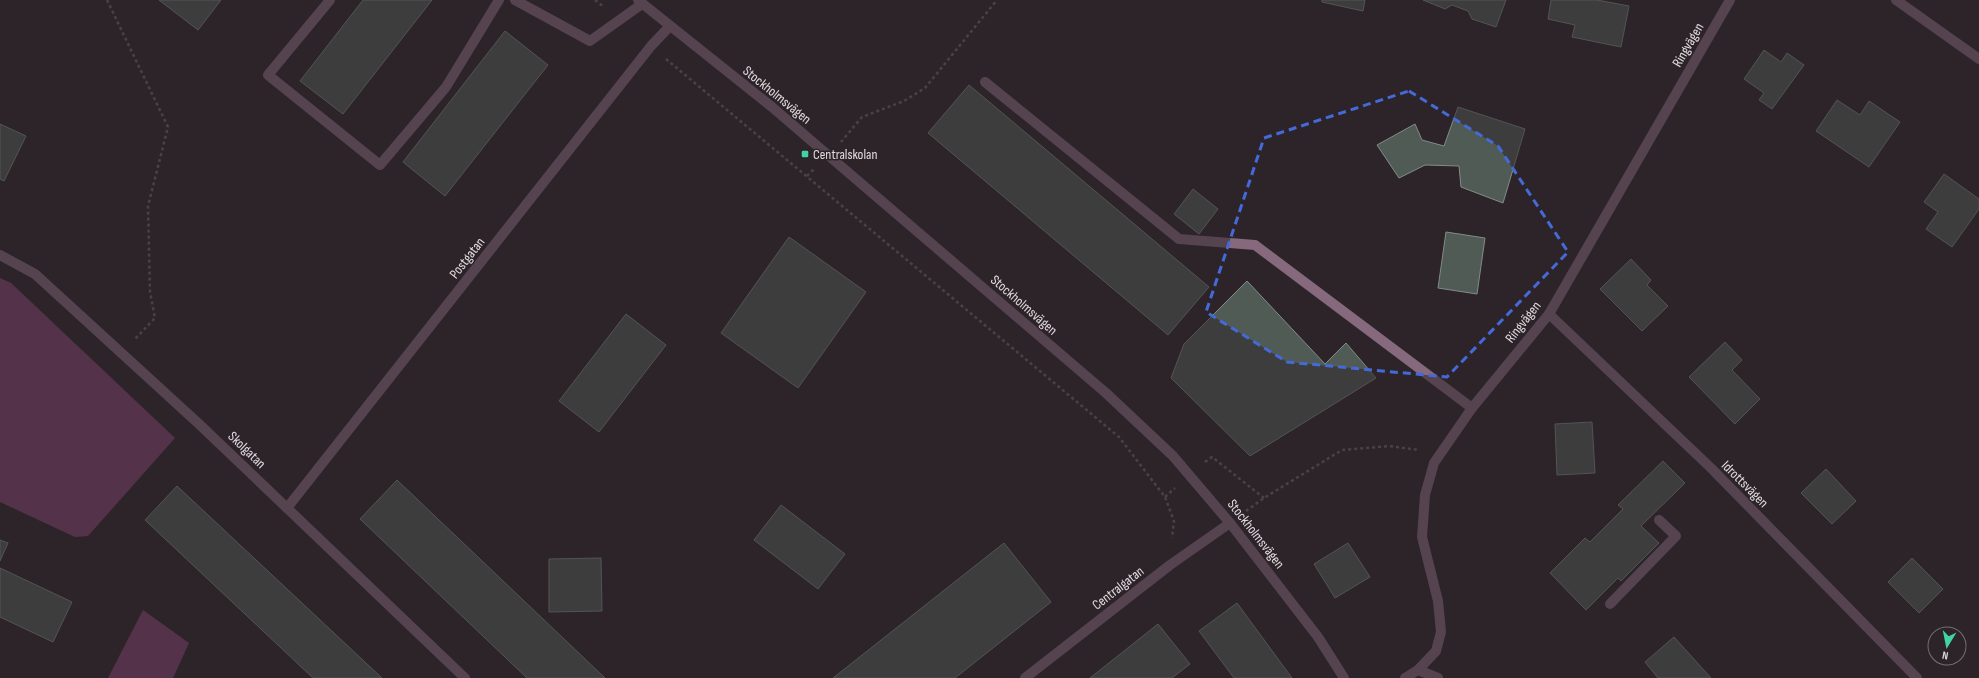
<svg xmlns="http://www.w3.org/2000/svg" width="1979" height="678" font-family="'Sofia Sans Condensed',sans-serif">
<rect width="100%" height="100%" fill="#2d242a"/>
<g fill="#844571">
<path d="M0,278L11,283L175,438L88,536L75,537L0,502Z"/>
<path d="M143,610L189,643L173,678H108Z"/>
</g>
<g fill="#505b56" stroke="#818d87">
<path d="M159,0H221L198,30Z"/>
<path d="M363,0H432L343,114L300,81Z"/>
<path d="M1322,0H1365L1363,11L1322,2Z"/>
<path d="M1423,0H1506L1496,27L1472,19L1468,11L1452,5L1445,9Z"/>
<path d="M1551,0H1597L1629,6L1621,47L1572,37L1575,25L1548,19Z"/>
<path d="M505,31L548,65L445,196L403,162Z"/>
<path d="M1764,50L1781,62L1787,53L1804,65L1772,109L1759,100L1764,93L1744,79Z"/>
<path d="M969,85L1209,287L1168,335L928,133Z"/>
<path d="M1837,100L1860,115L1869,101L1900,122L1869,167L1816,131Z"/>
<path d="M1458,107L1525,129L1503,203L1461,187L1459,166L1425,165L1399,178L1377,145L1415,124L1422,140L1444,146Z"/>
<path d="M0,124L26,136L4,181L0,179Z"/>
<path d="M1944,174L1979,199V209L1952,247L1926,229L1938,212L1924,202Z"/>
<path d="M1193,189L1218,209L1199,234L1174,214Z"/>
<path d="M1446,232L1485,238L1477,294L1438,288Z"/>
<path d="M789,237L866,292L798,388L721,333Z"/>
<path d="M1631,259L1651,280L1647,285L1668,306L1642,331L1600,289Z"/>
<path d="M1247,281L1325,364L1346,343L1376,378L1250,456L1171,378L1184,344Z"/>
<path d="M626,314L666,345L599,432L559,401Z"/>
<path d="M1725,342L1742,360L1732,370L1760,399L1735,424L1689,377Z"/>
<path d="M1592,422L1595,473L1557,475L1555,424Z"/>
<path d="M1663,461L1685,483L1641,526L1659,543L1621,581L1618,578L1586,610L1550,573L1585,538L1590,542L1623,509L1618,505Z"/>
<path d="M1826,469L1856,501L1832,524L1801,493Z"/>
<path d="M397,480L605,678H527L360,519Z"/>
<path d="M177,486L382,678H313L145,520Z"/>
<path d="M781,505L845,554L818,589L754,540Z"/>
<path d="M0,540L8,543L0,561Z"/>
<path d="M1004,543L1051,602L955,678H833Z"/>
<path d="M1348,543L1370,577L1335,598L1314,564Z"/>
<path d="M601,558L602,611L549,612V559Z"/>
<path d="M1912,558L1943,589L1919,613L1888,582Z"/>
<path d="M0,568L72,602L53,642L0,617Z"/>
<path d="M1237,603L1292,678H1234L1199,631Z"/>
<path d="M1158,624L1190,664L1172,678H1090Z"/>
<path d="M1674,637L1711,678H1658L1645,662Z"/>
</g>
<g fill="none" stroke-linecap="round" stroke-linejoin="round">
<g stroke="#6d656b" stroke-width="2.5" stroke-dasharray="3 3" stroke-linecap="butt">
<path d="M107,0L168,127L148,206L150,292L155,318L135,339"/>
<path d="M595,0L604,7"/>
<path d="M666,59L1119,437L1165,497L1174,521L1172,538"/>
<path d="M841,142L862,117L904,101L925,88L997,0"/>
<path d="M807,176L814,169"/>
<path d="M1205,462L1212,457L1264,498"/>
<path d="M1165,497L1175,488"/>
<path d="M1246,511L1264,498L1342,450L1389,446L1419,450"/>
</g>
<g stroke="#86697c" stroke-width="10">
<path d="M330,0L268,75L380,165L446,87L499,0"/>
<path d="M515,0L590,41L642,4"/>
<path d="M638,0L772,107L829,156L1106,393L1173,456L1230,523L1318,637L1344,678"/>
<path d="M1896,0L1979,59"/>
<path d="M985,82L1179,239L1255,245L1472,408"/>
<path d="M0,255L35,274L199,424L465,678"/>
<path d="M1549,314L1711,468L1917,678"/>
<path d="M287,508L651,46L670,26"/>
<path d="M1610,604L1676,536L1659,520"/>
<path d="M1418,670L1438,678"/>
<path d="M1025,678L1170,565L1230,523"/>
<path d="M1405,678L1418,670L1436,651L1441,632L1438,601L1422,537L1425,495L1434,463L1472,408L1549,314L1730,0"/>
</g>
</g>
<path d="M0 0H1979V678H0ZM1409,91L1498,146L1568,252L1447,377L1287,362L1206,312L1264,138Z" fill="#2d242a" fill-opacity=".55" fill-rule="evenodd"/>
<path fill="none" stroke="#446ad9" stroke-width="3" stroke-dasharray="8 5" stroke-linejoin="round" d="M1409,91L1498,146L1568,252L1447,377L1287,362L1206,312L1264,138Z"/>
<rect fill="#40d4a2" stroke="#2d242a" stroke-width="1.5" x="801" y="150" width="8" height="8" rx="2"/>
<g text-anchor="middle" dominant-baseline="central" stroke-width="3" stroke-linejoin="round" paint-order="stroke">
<g font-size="14" fill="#e0dade" stroke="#2d242a">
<text transform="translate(1688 45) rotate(-60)">Ringvägen</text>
<text transform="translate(777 95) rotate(39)">Stockholmsvägen</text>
<text transform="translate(467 258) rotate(-52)">Postgatan</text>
<text transform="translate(1024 305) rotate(41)">Stockholmsvägen</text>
<text transform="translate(1523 322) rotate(-52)">Ringvägen</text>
<text transform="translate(247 450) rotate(44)">Skolgatan</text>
<text transform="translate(1745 484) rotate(45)">Idrottsvägen</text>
<text transform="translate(1256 534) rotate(52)">Stockholmsvägen</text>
<text transform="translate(1118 588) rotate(-38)">Centralgatan</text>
</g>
<g font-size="14" fill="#e0dade" stroke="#2d242a" text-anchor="start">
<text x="813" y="154">Centralskolan</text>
</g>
</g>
<g transform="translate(1947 646) rotate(190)"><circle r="19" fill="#2d242a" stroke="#756d72"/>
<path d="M0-3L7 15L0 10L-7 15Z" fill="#40d4a2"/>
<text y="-6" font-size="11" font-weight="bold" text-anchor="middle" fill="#e0dade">N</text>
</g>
</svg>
